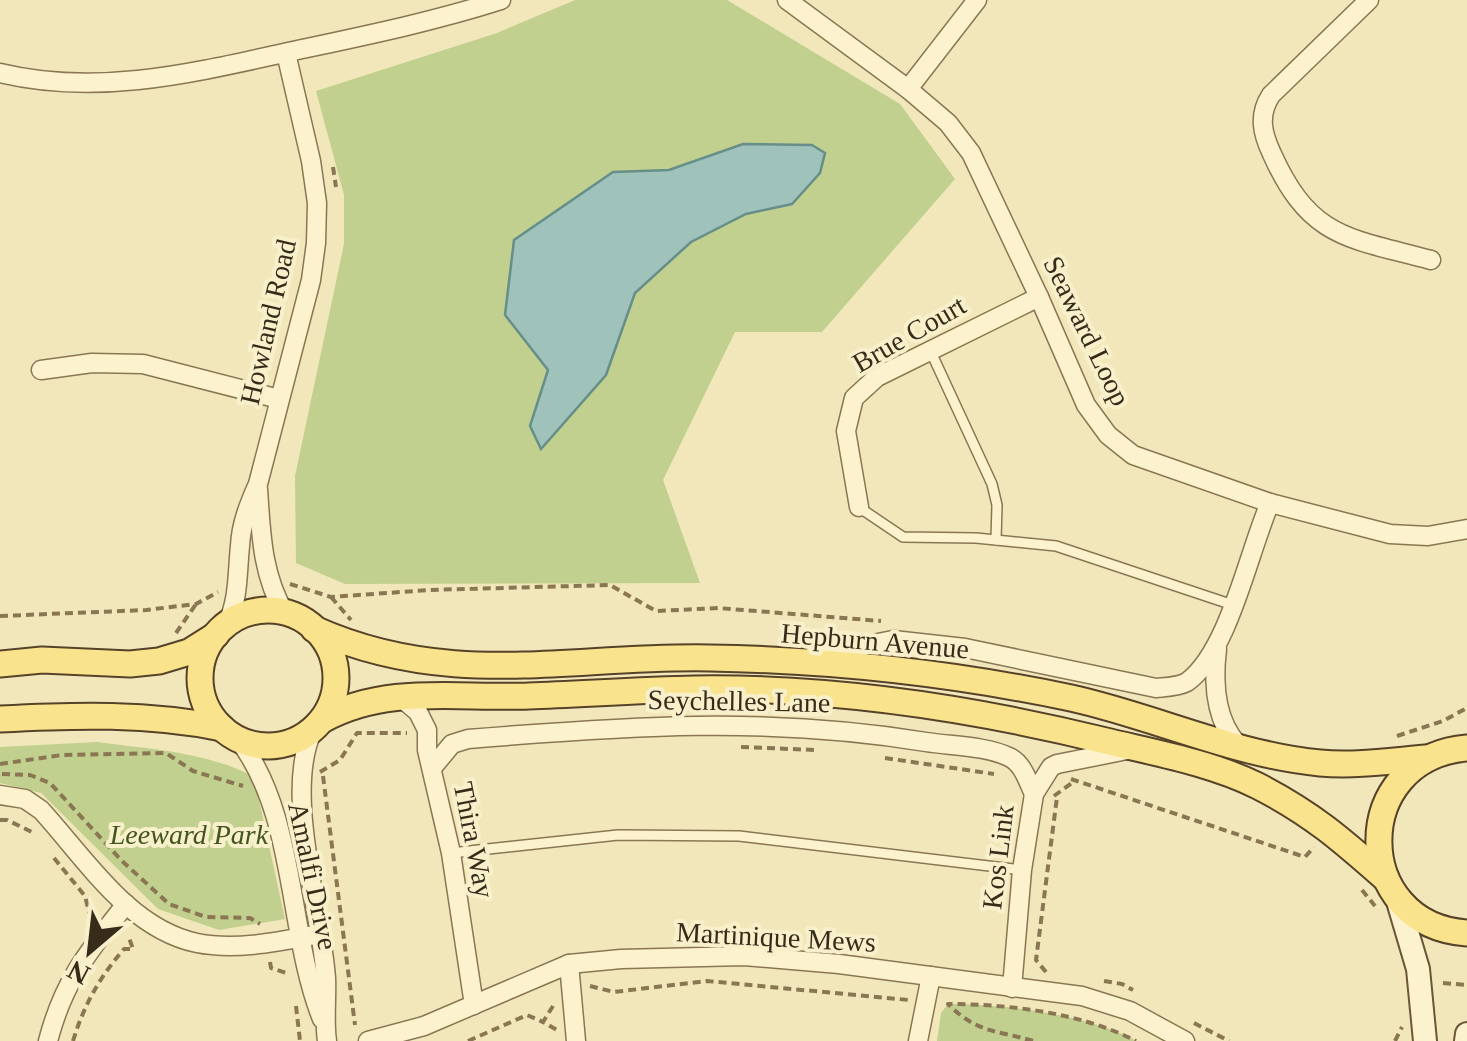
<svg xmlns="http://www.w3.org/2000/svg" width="1467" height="1041" font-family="Georgia,serif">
<rect width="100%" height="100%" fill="#f2e7ba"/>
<g fill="#c1d08e">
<path d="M575,0H727L900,104L955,179L822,332H735L663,480L700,583L345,584L296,563L295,476L344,244V195L316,91L497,33Z"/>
<path d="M97,742C149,749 208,752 254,777L285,919L219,930L158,909L41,793L0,783V747Z"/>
<path d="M948,1004C1005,1004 1086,1014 1137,1041H937L941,1013Z"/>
</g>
<path fill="#9fc2bb" stroke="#668f89" stroke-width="2.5" d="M743,144L812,145L825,153L820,173L792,204L746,214L691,242L635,293L606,375L541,449L530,426L548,370L505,315L514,240L613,172L669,170Z"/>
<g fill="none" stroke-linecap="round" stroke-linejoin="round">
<defs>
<g id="service">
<path d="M930,350L992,484L997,505L996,540"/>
<path d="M860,508L903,537L976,538L1056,546L1233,605"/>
<path d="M451,853L618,835L739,836L1022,870"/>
</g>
<g id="minor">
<path d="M787,0L908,89L948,123L971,153L1039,297L1086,405L1108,435L1133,455L1270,503L1390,534L1428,536L1467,529"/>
<path d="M1369,0L1271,95C1258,115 1262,133 1272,154C1310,239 1349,238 1431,260"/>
<path d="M0,73C99,97 197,72 293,51C363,36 432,22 501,0"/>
<path d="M908,89L977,0"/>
<path d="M41,370L92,363L143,364L279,399"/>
<path d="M258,489C261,534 262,575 285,614"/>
<path d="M859,507L846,431L854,398L877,377L1039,297"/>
<path d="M227,625C239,597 237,575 240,546C241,524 249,504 258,484L311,280L316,243L317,203L311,161L286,53"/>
<path d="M1217,649C1213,682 1215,720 1238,745"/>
<path d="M813,656L893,640L965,648L1156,688C1166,687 1178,687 1187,682C1229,652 1249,550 1270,503"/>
<path d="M399,696L418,712L427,730V750L451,853L474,1005"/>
<path d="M313,730C283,792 321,908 326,978C327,999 324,1020 327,1041"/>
<path d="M238,739C297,815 287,931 322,1019"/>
<path d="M432,768L452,744L468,739C627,726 768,716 926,742C952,746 986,746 1009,757C1023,763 1028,782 1034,794"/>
<path d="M0,795L25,799L41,810C85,858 129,929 197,943C237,951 282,941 320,934"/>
<path d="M569,964L576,1041"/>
<path d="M1012,988L1022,870L1034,794L1051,767L1057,764L1127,750"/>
<path d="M48,1041C64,980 88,952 126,904"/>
<path d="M368,1041L424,1026L569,964L621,959L744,956L839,964L1082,996L1130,1011L1185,1041"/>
<path d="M918,1041L931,976"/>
</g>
<g id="secondary">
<path d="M1397,898L1418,969L1425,1041"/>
<path d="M1466,1041L1467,1034"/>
</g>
<g id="primary">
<circle cx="268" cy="678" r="68"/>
<path d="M314,629C450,690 569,655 710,658C831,660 952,673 1071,698C1153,716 1235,755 1320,763C1355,766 1391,761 1426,758"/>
<path d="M0,664L42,660L130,664L159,661L189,652L216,635"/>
<path d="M0,719C75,715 148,713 222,728"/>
<path d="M322,720C386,684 459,699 529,696C584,694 640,690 695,689C833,687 972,708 1106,741C1156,753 1212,763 1258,786C1311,813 1342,840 1386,879"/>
<path d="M1467,748C1349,758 1350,925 1467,933"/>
</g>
</defs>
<use href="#service" stroke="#8a7653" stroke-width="12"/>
<use href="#minor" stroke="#8a7653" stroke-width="21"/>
<use href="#secondary" stroke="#6b5637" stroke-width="26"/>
<use href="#primary" stroke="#564228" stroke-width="29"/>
<g stroke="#8a7653" stroke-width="4" stroke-dasharray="8 5" stroke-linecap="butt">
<path d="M333,167L336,187"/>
<path d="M290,584L331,597L429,590L610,585L656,611L718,608L881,621"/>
<path d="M331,597L351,620"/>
<path d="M0,616L146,610L196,604L218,592"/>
<path d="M176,633L196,604"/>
<path d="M1397,736L1443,721L1467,708"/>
<path d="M741,747L816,750"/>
<path d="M885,758L994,774"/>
<path d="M0,764L62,755L166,753L193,771L243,786"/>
<path d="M320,772L340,760L357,733H407"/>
<path d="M2,774L30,775L50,783L122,861L169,904L206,917L250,918L260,924"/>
<path d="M323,776L355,1025"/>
<path d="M1071,779L1305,857L1314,847"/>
<path d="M1054,796L1073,782"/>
<path d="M0,820H7L32,832"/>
<path d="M54,858L85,896L89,912H94"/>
<path d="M1362,890L1375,906"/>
<path d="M270,962L271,968L289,974"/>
<path d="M1046,972L1036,960L1057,797"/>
<path d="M1104,981L1122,984L1133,990"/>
<path d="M1443,983L1467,985"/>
<path d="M590,986L614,992L707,981L909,1000"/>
<path d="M296,1006L300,1041"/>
<path d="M553,1006L543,1022L557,1030"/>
<path d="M1194,1023L1229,1041"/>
<path d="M73,1041C84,1005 99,978 124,949H133L128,935"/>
<path d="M468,1041L527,1015L543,1022"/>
<path d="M1033,1041C997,1030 978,1034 948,1004C1009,1004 1082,1013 1136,1041"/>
<path d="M1395,1041L1402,1027"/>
</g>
<use href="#service" stroke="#fcf3ce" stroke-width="9"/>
<use href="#minor" stroke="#fcf3ce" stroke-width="18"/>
<use href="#secondary" stroke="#fcf3ce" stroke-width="22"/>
<use href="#primary" stroke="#fae38d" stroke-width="25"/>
</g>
<g text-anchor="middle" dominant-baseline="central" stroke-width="8" stroke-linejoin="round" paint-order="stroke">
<g font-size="28" fill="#372b1a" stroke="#f8f0ca">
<text transform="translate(268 322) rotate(-77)">Howland Road</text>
<text transform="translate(1087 331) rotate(64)">Seaward Loop</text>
<text transform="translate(909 334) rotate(-30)">Brue Court</text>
<text transform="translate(875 641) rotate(5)">Hepburn Avenue</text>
<text transform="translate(739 701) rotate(1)">Seychelles Lane</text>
<text transform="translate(474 840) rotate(79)">Thira Way</text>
<text transform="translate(998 857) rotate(-83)">Kos Link</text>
<text transform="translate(313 876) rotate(78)">Amalfi Drive</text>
<text transform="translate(776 937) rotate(3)">Martinique Mews</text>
</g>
<g font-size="28" font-style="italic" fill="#42551e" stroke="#f8f0ca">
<text x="189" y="834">Leeward Park</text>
</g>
</g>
<g transform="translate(90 951) rotate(208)" stroke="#f8f0ca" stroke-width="8" paint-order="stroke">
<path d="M0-8L18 38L0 25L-18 38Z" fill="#372b1a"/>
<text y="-15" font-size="28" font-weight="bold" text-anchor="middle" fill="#372b1a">N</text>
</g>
</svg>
